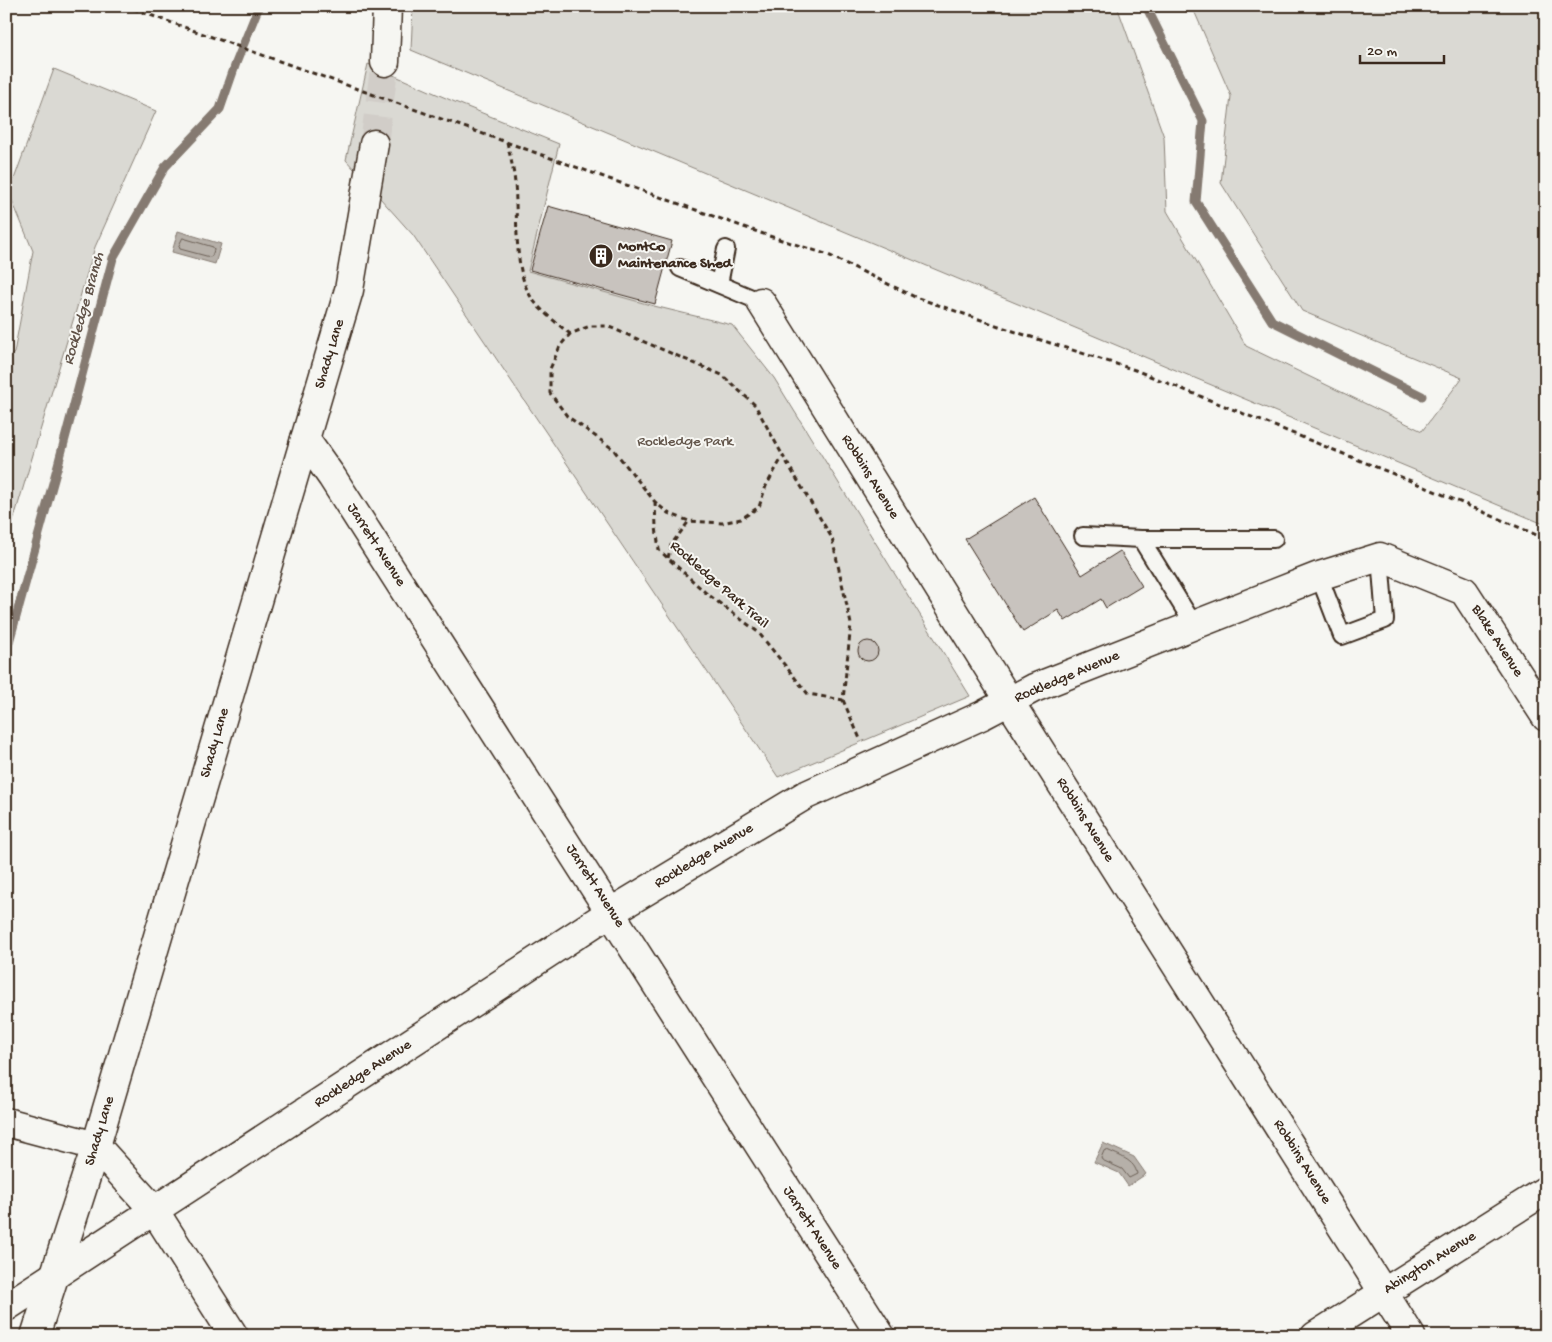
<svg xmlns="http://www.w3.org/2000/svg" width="1552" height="1342" font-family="'Gochi Hand',sans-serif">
<rect width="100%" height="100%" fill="#f6f6f2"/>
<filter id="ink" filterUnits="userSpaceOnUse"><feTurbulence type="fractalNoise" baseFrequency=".02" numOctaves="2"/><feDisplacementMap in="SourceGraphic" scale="10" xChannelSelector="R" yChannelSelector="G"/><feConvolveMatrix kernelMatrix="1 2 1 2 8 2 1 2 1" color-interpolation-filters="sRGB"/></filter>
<g filter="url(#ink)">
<g fill="#dad9d3" stroke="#8a8278">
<path d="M413,6H1117L1164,137L1167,211L1246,346L1422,431L1462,378L1302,311L1221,183L1231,96L1192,6H1546V525L411,50Z"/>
<path d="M368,64L455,102L559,144L528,271L654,306L732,325L774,378L970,696L778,777L413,235L346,160Z"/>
<path d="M54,69L156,111L95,247L6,545V359L14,353L33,251L9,193Z"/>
</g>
<g fill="#b6b0a9" stroke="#857a71">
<path d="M178,231L221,244L215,264L172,252Z"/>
<path d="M1103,1143L1134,1157L1146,1174L1128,1186L1119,1173L1094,1162Z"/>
</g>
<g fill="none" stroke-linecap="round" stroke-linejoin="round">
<g stroke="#6c6056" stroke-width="1">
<path d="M183,238L213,247L214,250L212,256L210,257L180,249L179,246Z"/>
<path d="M1107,1150C1119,1156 1135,1160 1137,1174L1129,1178L1122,1169L1102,1160L1101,1158L1104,1151Z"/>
</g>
<g stroke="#857a71" stroke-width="9">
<path d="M1146,6L1203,121L1196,202L1272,321L1422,396"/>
<path d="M6,653L58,465L113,258L165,167L220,109L236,63L259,6"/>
</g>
</g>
<g fill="#c8c3be" stroke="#3b2a1e">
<path d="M548,206L672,241L655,304L530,270Z"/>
<path d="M1034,497L1082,575L1120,551L1142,586L1106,608L1101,599L1065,621L1058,610L1023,632L965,539Z"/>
<circle cx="868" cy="651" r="10"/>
</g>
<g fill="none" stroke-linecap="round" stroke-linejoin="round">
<path stroke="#d1cdc8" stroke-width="28" stroke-dasharray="28 14" stroke-linecap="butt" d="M374,144L385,62"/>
<defs>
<g id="lane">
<path d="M680,268L761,302"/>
<path d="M719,284L726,249"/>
<path d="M1083,536L1141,539L1194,625"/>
<path d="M1141,539H1274"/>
<path d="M1319,576L1342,636L1385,620L1380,557"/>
</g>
<g id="street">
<path d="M385,62L387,6"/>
<path d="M761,302L1009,701L1411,1336"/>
<path d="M305,439L332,477L881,1336"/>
<path d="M6,1122L96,1146L154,1210L234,1336"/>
<path d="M6,1307L611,912L804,796L983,715L1034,688L1319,576L1380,557L1464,591L1546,717"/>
<path d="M35,1336L96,1146L349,290L374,144"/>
<path d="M1315,1336L1546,1190"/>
</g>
</defs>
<use href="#lane" stroke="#3b2a1e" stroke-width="20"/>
<use href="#street" stroke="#3b2a1e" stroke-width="31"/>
<g stroke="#3b2a1e" stroke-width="3" stroke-dasharray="5 4" stroke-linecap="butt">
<path d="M125,6L769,236L826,254L915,297L1022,334L1135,370L1411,481L1546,539"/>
<path d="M507,142C510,156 514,170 515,184C518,216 513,269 531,297C540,311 557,323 570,334"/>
<path d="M655,502L656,527L659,550L706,593L758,632L808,694L843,700L851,624L832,538L783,456L766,486L759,507L741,519L722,523L689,521L668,513L655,502L613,449L567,416L550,393V369L560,346L570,334L590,326H607L722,375L755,405L783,456"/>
<path d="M668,558L671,545L689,521"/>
<path d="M843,700L861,741"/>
</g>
<use href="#lane" stroke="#f6f6f2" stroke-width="16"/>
<use href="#street" stroke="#f6f6f2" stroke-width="28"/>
</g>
</g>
<defs>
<symbol id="building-disc" viewBox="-11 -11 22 22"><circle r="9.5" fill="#3b2a1e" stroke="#f6f6f2"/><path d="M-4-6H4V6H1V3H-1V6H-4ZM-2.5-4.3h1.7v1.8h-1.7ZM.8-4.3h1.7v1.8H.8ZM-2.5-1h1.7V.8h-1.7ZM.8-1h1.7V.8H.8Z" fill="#fff"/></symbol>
</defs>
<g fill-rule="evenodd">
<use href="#building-disc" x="587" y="242" width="28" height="28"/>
</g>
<g text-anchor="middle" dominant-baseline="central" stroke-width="4" stroke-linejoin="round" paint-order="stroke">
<g font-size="15" font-weight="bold" fill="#3b2a1e" stroke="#f6f6f2" text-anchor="start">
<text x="618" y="247">MontCo<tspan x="618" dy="17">Maintenance Shed</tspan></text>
</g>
<g font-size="15" fill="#3b2a1e" stroke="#f6f6f2">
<text transform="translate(330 354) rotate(-73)">Shady Lane</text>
<text transform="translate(870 477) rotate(58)">Robbins Avenue</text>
<text transform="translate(376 545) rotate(57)">Jarrett Avenue</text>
<text transform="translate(719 585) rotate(41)">Rockledge Park Trail</text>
<text transform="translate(1497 641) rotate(57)">Blake Avenue</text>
<text transform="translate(1067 677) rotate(-23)">Rockledge Avenue</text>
<text transform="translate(215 743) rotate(-74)">Shady Lane</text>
<text transform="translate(1085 820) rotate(58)">Robbins Avenue</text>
<text transform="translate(704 856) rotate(-31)">Rockledge Avenue</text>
<text transform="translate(595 886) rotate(57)">Jarrett Avenue</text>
<text transform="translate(363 1074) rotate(-33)">Rockledge Avenue</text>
<text transform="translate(100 1131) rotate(-73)">Shady Lane</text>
<text transform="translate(1302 1162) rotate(58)">Robbins Avenue</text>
<text transform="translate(812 1228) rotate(57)">Jarrett Avenue</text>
<text transform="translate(1430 1263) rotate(-32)">Abington Avenue</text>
</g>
<g font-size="15" fill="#63564b" stroke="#f6f6f2">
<text x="685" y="442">Rockledge Park</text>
</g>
<g font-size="16" font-style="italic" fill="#605248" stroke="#f6f6f2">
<text transform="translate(85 309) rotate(-74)">Rockledge Branch</text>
</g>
</g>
<rect width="1552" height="1342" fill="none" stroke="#f6f6f2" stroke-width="25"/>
<rect x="12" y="12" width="1527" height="1317" fill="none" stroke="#3b2a1e" stroke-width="2" filter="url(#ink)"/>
<path d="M1360 55v8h84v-8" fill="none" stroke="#3b2a1e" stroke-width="2.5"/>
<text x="1367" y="55" font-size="15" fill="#3b2a1e" stroke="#f6f6f2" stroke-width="4" paint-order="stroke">20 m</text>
</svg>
